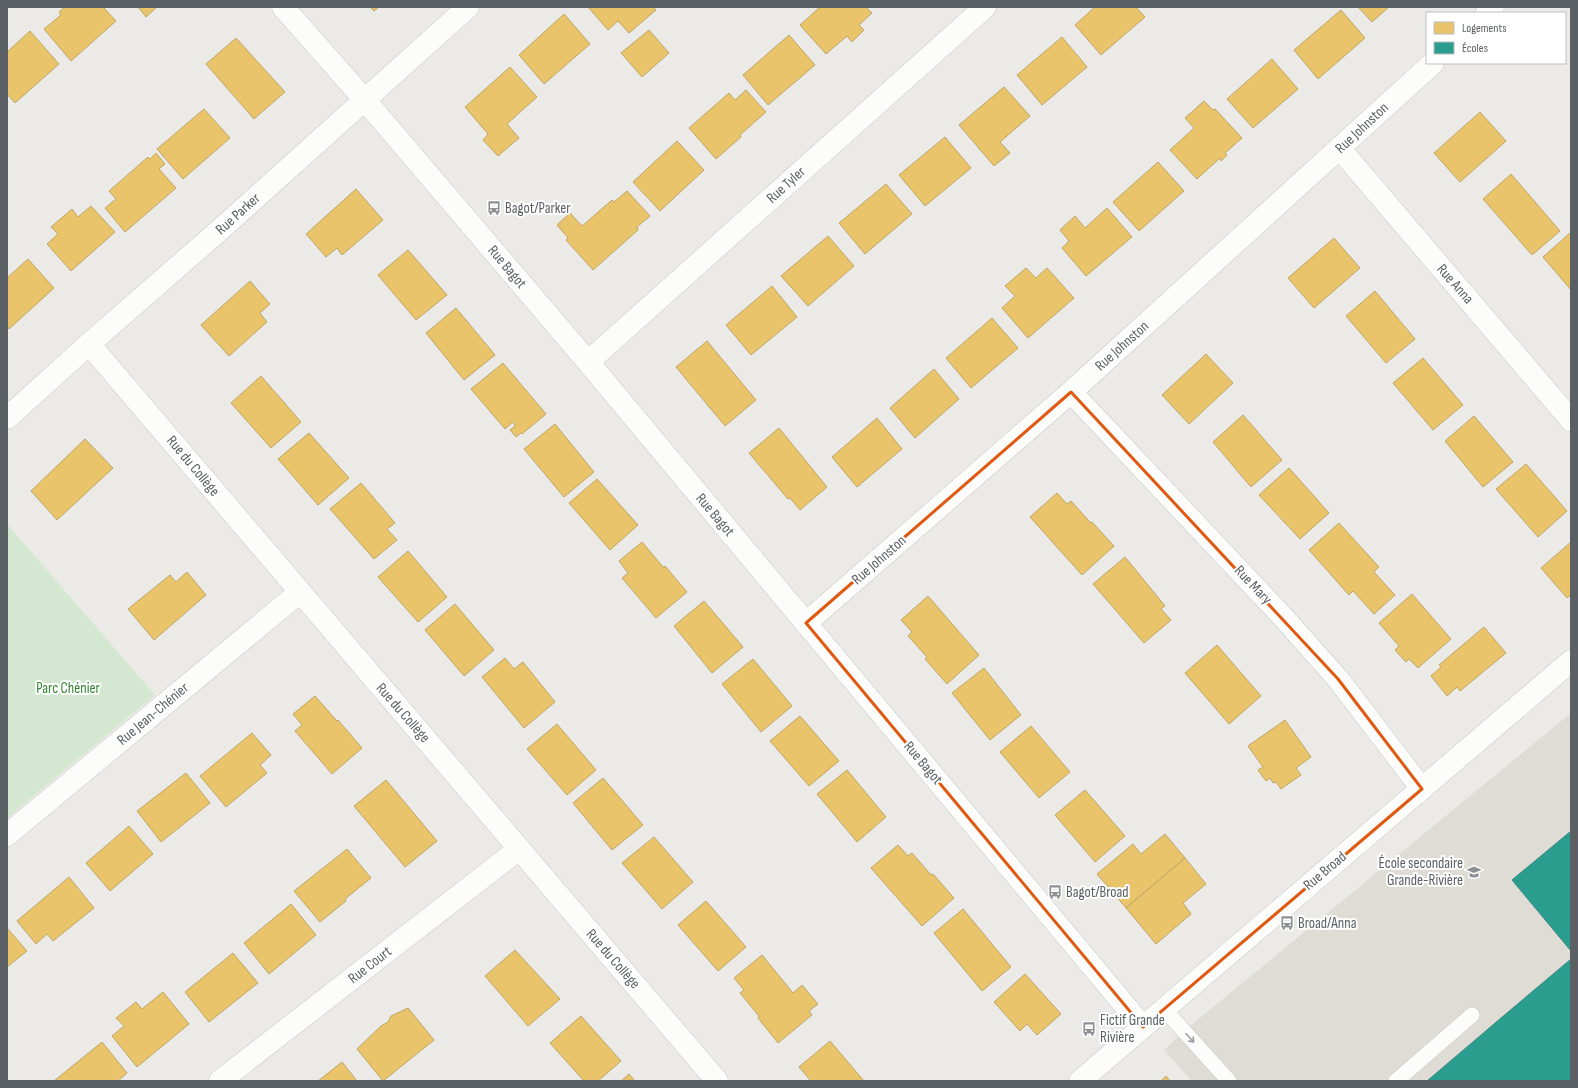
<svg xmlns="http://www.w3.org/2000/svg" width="1578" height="1088" font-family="'Sofia Sans Condensed',sans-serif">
<rect width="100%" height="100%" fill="#ebeae6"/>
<path fill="#dfdcd5" d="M1571,713V1081H1192L1164,1050L1184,1031Z"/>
<path fill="#d4e8d1" d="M7,524L155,695L7,818Z"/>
<g fill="#e9c46a" stroke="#bea668">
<path d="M65,7H103L116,21L71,61L44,29L61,15L59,12Z"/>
<path d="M138,7H157L146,17Z"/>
<path d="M370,7H379L374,11Z"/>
<path d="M588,7H653L656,10L629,33L618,21L608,30Z"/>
<path d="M820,7H866L872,13L859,25L864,30L852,42L847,36L826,54L800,25Z"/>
<path d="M1095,7H1136L1145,17L1101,55L1075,25Z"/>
<path d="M1358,7H1389L1372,22Z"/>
<path d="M1341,10L1365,38L1318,79L1294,50Z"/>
<path d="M564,14L590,44L544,84L519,55Z"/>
<path d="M649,30L669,53L642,77L621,53Z"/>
<path d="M30,31L59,64L15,103L7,94V52Z"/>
<path d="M789,35L815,65L768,105L743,75Z"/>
<path d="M1062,37L1087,67L1042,105L1017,75Z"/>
<path d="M236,38L285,92L254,119L206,64Z"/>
<path d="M1272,59L1298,89L1253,128L1227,99Z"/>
<path d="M510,67L537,97L507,124L519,138L498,156L483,140L488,134L465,107Z"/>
<path d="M1004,87L1030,116L1000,142L1010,153L994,166L959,125Z"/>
<path d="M746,90L766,112L740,135L741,137L716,159L689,128L729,93L735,100Z"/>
<path d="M1204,101L1213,110L1215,109L1242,138L1225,153L1227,155L1221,161L1220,158L1197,179L1170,150L1194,128L1185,118Z"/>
<path d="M204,109L230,138L183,179L157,149Z"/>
<path d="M1480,112L1506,141L1460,182L1434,153Z"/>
<path d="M945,137L971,168L925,206L899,175Z"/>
<path d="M677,141L704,170L660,211L633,182Z"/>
<path d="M156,153L165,164L159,169L176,188L125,232L105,208L116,199L109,191L148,157L150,159Z"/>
<path d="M1158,162L1184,191L1139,231L1113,202Z"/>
<path d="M1511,174L1560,231L1532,255L1483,199Z"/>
<path d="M886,184L912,214L865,254L839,223Z"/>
<path d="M356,189L383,220L342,255L337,248L326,257L306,234Z"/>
<path d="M627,191L650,216L637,227L638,230L593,270L566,240L568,238L557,225L570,213L582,226L612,200L614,202Z"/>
<path d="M91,206L115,232L71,271L47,244L58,234L51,227L72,209L78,217Z"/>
<path d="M1107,208L1132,237L1086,276L1062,248L1069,241L1060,230L1075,216L1085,228Z"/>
<path d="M1571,232V290L1543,257Z"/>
<path d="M828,236L854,266L808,306L781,276Z"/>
<path d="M1334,238L1360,268L1314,308L1288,278Z"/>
<path d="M408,250L447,295L416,320L378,275Z"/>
<path d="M28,259L54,288L9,329L7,326V278Z"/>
<path d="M1026,268L1036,278L1047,268L1074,298L1028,338L1002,308L1015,296L1005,286Z"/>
<path d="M250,281L270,304L260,313L267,322L229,356L201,325Z"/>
<path d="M772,286L797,317L751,355L726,325Z"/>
<path d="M1375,291L1415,339L1386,363L1346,316Z"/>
<path d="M456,308L495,355L464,380L426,333Z"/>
<path d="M992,318L1018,348L971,388L946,358Z"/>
<path d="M707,341L756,400L725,426L676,367Z"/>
<path d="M1206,354L1233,383L1189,424L1162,395Z"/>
<path d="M1423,358L1463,405L1433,430L1393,383Z"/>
<path d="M503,363L546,414L522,434L521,433L516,437L510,430L515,426L513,422L505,429L471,389Z"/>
<path d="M934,369L959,399L915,438L890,408Z"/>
<path d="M261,376L301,422L271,448L231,403Z"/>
<path d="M1243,415L1282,460L1251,487L1213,442Z"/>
<path d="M1474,416L1513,462L1483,487L1445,441Z"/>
<path d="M877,418L902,449L857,487L832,457Z"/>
<path d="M555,424L594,472L564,497L524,449Z"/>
<path d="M779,428L827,487L800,510L790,498L788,499L749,453Z"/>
<path d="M309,433L349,478L318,505L278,459Z"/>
<path d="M85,439L113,468L57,520L31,491Z"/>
<path d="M1526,464L1567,511L1538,537L1496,489Z"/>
<path d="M1289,468L1329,513L1300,539L1259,495Z"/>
<path d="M597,479L638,525L610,550L569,503Z"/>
<path d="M361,483L395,523L387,529L397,540L374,559L330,509Z"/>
<path d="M1057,493L1067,504L1071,501L1091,523L1092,522L1114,546L1082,575L1030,517Z"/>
<path d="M1339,523L1379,567L1374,572L1395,595L1374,614L1353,591L1349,595L1309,550Z"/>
<path d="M642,542L664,568L665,566L687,592L656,618L622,578L628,573L619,561Z"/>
<path d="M1571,542V595L1567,598L1541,568Z"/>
<path d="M408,551L447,597L418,622L378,577Z"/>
<path d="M1125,557L1165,606L1161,609L1171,620L1144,643L1093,584Z"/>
<path d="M187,572L206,595L154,640L128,609L170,575L176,582Z"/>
<path d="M1412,594L1451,639L1418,668L1409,659L1406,662L1395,650L1399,646L1379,623Z"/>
<path d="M928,596L979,655L947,684L925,659L927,657L908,636L912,632L901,620Z"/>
<path d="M704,601L743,647L712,673L674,626Z"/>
<path d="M455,604L494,650L464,676L425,630Z"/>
<path d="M1484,627L1506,653L1460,691L1457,687L1447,696L1431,676L1441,667L1439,665Z"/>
<path d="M1217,645L1261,696L1229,724L1185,673Z"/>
<path d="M505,658L514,669L523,662L555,702L524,728L482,677Z"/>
<path d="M753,659L792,706L761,732L722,684Z"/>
<path d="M984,668L1021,715L990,740L952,693Z"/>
<path d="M315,696L337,721L338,720L362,748L332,774L295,731L302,725L293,714Z"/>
<path d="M800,716L839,761L809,786L770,741Z"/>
<path d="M1285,720L1311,757L1296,768L1301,775L1281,789L1276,782L1273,783L1270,778L1266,781L1258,770L1263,767L1248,746Z"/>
<path d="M557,724L596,770L567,795L527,749Z"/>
<path d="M1031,726L1070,772L1039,798L1000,752Z"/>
<path d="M252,733L271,755L260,765L267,773L226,807L200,776Z"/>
<path d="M847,770L886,817L857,842L817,794Z"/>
<path d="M186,773L210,803L161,842L137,811Z"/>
<path d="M603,778L643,825L612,850L573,803Z"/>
<path d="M386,780L437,841L405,867L354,806Z"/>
<path d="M1085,790L1125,836L1095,862L1055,815Z"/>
<path d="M129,826L153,854L110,891L86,863Z"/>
<path d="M1165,834L1185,858L1126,908L1097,874L1133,844L1141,854Z"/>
<path d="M654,837L693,882L662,909L622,863Z"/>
<path d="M898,845L908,856L912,853L931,875L933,874L954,898L922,926L871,868Z"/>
<path d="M347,849L371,878L345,899L346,901L320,922L294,891Z"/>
<path d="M1185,858L1206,884L1183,903L1191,914L1156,944L1126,908Z"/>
<path d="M69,877L94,908L53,941L47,934L36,944L17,921Z"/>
<path d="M706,901L746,947L718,971L678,925Z"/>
<path d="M291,904L316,935L269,974L244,943Z"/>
<path d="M963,909L1011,967L982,991L934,933Z"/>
<path d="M7,928L27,951L7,967Z"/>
<path d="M515,950L560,999L528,1026L485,976Z"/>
<path d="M233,953L258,983L209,1022L185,992Z"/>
<path d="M762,955L793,993L802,985L818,1004L809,1011L812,1015L778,1043L758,1018L759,1016L740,993L744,990L734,978Z"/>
<path d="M1025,974L1061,1014L1037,1035L1027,1024L1020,1031L994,1002Z"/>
<path d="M163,992L189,1024L137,1067L112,1036L124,1026L116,1018L136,1002L142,1009Z"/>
<path d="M408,1008L434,1040L383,1081L357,1049L381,1026L388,1022L391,1016Z"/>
<path d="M581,1016L621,1061L598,1081H584L550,1043Z"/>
<path d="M830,1041L864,1081H811L799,1067Z"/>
<path d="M102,1042L127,1073L118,1081H54Z"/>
<path d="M342,1062L357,1081H318Z"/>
<path d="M629,1074L635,1081H621Z"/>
<path d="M1166,1076L1170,1081H1161Z"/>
</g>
<g fill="#2a9d8f" stroke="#398b82">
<path d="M1571,831V951L1512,880Z"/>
<path d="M1571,959V1081H1427L1501,1018Z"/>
</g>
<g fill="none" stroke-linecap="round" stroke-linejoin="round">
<defs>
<g id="lane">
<path d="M1164,1009L1229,1081"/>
<path d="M1396,1081L1472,1015"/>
</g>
<g id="street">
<path d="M283,7L364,99L588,362L1143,1027"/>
<path d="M1487,13L1493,7"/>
<path d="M1340,149L1571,420"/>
<path d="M89,344L717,1081"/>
<path d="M588,362L985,7"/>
<path d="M1071,392L1283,617L1338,679L1422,789"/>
<path d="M7,418L89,344L222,228L468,7"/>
<path d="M806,623L1071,392L1433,63"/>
<path d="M7,835L300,592"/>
<path d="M220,1081L519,849"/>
</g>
<path id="secondary" d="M1080,1081L1571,661"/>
</defs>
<use href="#lane" stroke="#c7c7c7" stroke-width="16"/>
<use href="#street" stroke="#c7c7c7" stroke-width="23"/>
<use href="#secondary" stroke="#c8c8c8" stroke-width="23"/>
<use href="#lane" stroke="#fcfcfb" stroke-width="15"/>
<use href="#street" stroke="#fcfcfb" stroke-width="22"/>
<use href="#secondary" stroke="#fcfcfb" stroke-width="22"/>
</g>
<defs><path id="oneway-shaft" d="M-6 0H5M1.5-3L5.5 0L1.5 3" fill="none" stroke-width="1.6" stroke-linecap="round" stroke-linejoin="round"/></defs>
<use stroke="#9b9ea0" href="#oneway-shaft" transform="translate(1190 1038) rotate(48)"/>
<path fill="none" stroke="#e15910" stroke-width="3" stroke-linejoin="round" d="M1071,392L1338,679L1422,789L1143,1027L806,623Z"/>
<defs>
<symbol id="bus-bare" viewBox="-9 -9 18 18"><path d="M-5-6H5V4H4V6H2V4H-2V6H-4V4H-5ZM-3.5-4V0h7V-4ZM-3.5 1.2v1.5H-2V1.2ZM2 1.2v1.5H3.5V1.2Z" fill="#8d9092" stroke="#fff" stroke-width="2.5" paint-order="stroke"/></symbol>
<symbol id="school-bare" viewBox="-9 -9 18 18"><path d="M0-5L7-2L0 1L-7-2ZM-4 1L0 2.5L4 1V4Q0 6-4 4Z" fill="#8d9092" stroke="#fff" stroke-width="2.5" paint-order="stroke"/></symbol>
</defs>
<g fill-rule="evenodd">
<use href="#bus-bare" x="484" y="198" width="20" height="20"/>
<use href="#school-bare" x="1464" y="862" width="20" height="20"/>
<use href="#bus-bare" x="1045" y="882" width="20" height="20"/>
<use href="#bus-bare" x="1277" y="913" width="20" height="20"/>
<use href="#bus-bare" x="1079" y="1019" width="20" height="20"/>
</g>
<g text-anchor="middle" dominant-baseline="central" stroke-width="4" stroke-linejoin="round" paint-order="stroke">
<g font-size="15" fill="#5b6064" stroke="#fff">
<text transform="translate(1362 128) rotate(-43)">Rue Johnston</text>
<text transform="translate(786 185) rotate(-42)">Rue Tyler</text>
<text transform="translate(238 214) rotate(-42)">Rue Parker</text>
<text transform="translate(507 267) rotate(50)">Rue Bagot</text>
<text transform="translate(1455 284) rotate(49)">Rue Anna</text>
<text transform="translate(1122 346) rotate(-42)">Rue Johnston</text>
<text transform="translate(193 466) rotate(50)">Rue du Collège</text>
<text transform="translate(715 515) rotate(50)">Rue Bagot</text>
<text transform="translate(879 560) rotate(-41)">Rue Johnston</text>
<text transform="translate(1253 585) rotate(47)">Rue Mary</text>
<text transform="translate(403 713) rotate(49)">Rue du Collège</text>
<text transform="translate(153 714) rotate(-40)">Rue Jean-Chénier</text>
<text transform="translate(923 763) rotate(50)">Rue Bagot</text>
<text transform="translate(1325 871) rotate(-40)">Rue Broad</text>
<text transform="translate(613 959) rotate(49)">Rue du Collège</text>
<text transform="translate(370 965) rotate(-38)">Rue Court</text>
</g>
<g font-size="15" fill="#5b6064" stroke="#fff" text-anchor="start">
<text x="505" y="208">Bagot/Parker</text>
<text x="1463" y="863" text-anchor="end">École secondaire<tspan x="1463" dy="17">Grande-Rivière</tspan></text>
<text x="1066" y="892">Bagot/Broad</text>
<text x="1298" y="923">Broad/Anna</text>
<text x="1100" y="1020">Fictif Grande<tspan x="1100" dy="17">Rivière</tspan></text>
</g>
<g font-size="15" fill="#338433" stroke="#fff">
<text x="68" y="688">Parc Chénier</text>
</g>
</g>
<rect width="1578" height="1088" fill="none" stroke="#5b6064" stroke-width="16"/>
<rect x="1426" y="12" width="140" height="52" fill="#ffffff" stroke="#bdbfc1"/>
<rect x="1434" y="22" width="20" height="12" fill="#e9c46a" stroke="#bdbfc1"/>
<text x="1462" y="32" font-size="12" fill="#5b6064">Logements</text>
<rect x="1434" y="42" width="20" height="12" fill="#2a9d8f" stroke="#bdbfc1"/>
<text x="1462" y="52" font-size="12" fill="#5b6064">Écoles</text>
</svg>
